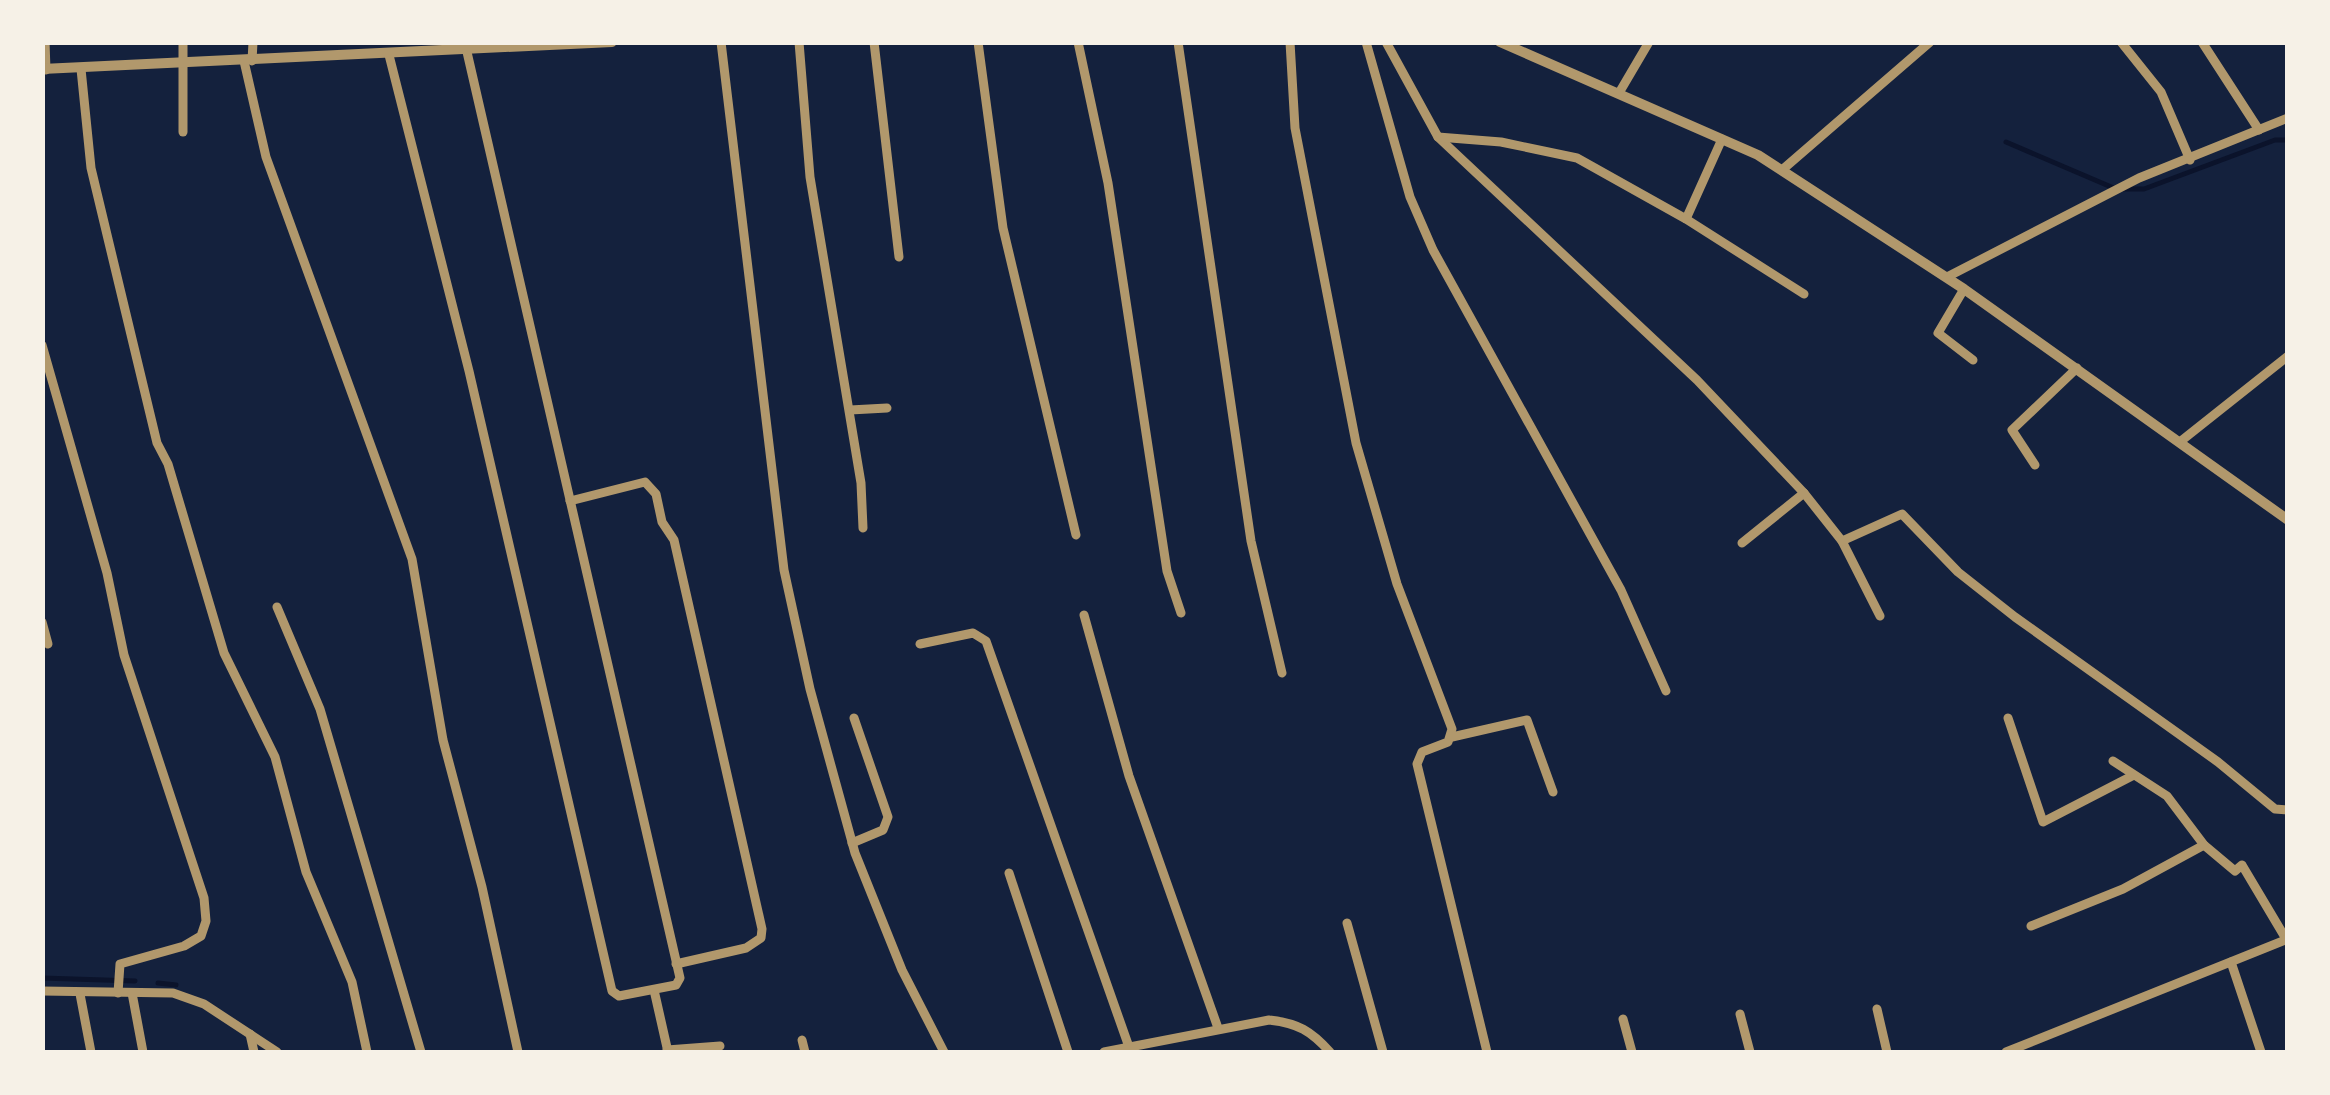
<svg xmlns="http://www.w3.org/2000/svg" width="2330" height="1095" font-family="'Times New Roman',serif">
<rect width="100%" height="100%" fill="#14213d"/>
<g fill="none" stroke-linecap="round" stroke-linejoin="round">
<g stroke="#0b132b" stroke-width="5">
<path d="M2006,142L2116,189H2144L2275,140H2288"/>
<path d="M42,978L135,981"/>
<path d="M158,983L176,985"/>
</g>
<g stroke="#b1986c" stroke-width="9">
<path d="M45,42L46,70"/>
<path d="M721,42L784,570L810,689L855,853L902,970L944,1052"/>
<path d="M799,42L810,177L861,483L863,528"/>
<path d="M874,42L899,257"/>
<path d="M978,42L1003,228L1076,535"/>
<path d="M1078,42L1108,183L1167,571L1181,613"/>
<path d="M1178,42L1251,541L1282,673"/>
<path d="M1290,42L1295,128L1356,443L1397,584L1452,729L1448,742L1422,752L1417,764L1487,1052"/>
<path d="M1366,42L1410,197L1433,250L1621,590L1666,691"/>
<path d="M1386,42L1438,137L1697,380L1804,493L1842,541L1880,616"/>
<path d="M2121,42L2161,92L2190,160"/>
<path d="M2202,42L2259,130"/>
<path d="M389,55L469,371L612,991L619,996L676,985L680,978L467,52"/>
<path d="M244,61L266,157L412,559L443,740L482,887L518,1052"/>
<path d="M252,61L253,42"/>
<path d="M81,69L91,168L157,443L168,464L224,653L275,757L306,872L352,982L367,1052"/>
<path d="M1619,93L1649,42"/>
<path d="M183,132V42"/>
<path d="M1438,137L1501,142L1577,158L1686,219L1804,294"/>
<path d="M1782,170L1930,42"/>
<path d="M1686,219L1722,139"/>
<path d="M1947,277L2139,178L2288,118"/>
<path d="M1964,289L1938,333L1973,360"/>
<path d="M42,345L107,573L124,655L204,898L206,921L201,936L184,946L120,964L118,993"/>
<path d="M850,410L887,408"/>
<path d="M2181,441L2288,356"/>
<path d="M2035,465L2012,430L2077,368"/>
<path d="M570,501L645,482L656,494L662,522L674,540L762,929L761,938L746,948L676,964"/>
<path d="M1842,541L1902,514L1958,572L2015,617L2218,762L2275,809L2288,810"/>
<path d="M1742,543L1804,493"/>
<path d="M277,607L320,709L421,1052"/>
<path d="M1084,615L1129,776L1218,1028"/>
<path d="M42,622L48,644"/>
<path d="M920,644L973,633L986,641L1129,1047"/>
<path d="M2008,718L2043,822L2132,776"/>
<path d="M1452,737L1527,720L1553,792"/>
<path d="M2113,761L2167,796L2204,845L2235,871L2242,865L2286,939"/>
<path d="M852,843L883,830L888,817L854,718"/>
<path d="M1009,873L1068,1052"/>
<path d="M1347,923L1383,1052"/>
<path d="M2031,926L2123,889L2204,845"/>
<path d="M2231,962L2261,1052"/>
<path d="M654,990L668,1052"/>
<path d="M42,991L173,993L204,1004L277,1052"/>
<path d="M132,993L143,1052"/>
<path d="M80,994L91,1052"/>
<path d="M1877,1009L1887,1052"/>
<path d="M1740,1014L1750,1052"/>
<path d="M1623,1019L1632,1052"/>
<path d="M250,1034L254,1052"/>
<path d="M802,1040L805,1052"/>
<path d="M667,1050L720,1046"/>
<path d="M1104,1052L1269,1020C1298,1023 1311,1031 1330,1052"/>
<path d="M2006,1052L2288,939"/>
</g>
<g stroke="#b1986c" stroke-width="10">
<path d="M1500,42L1758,155L1964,289L2288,520"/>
<path d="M42,69L612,42"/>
</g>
</g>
<rect width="2330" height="1095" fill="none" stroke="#f6f1e7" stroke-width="90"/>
</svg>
